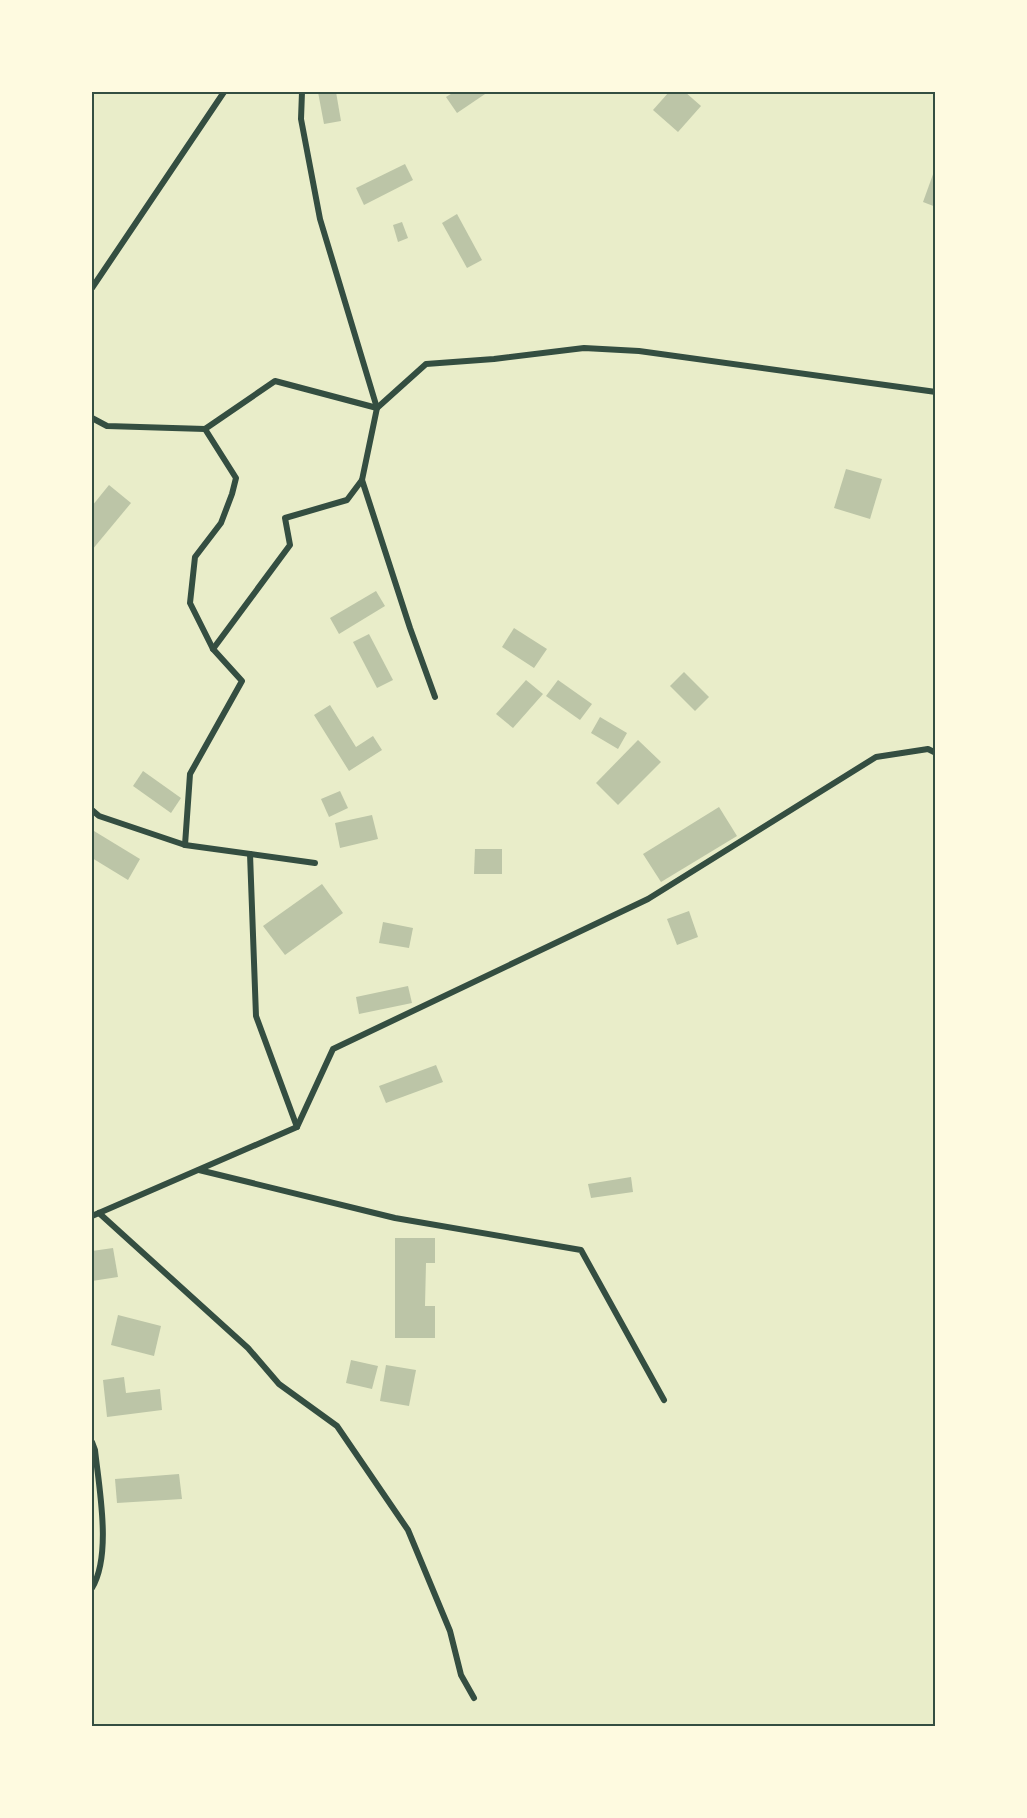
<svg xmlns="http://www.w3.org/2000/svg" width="1027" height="1818" font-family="Montserrat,sans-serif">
<rect width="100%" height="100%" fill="#e9edc9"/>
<g fill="#bcc5a7">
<path d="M318,92H336L341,121L324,124Z"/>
<path d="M454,92H488L457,113L446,97Z"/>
<path d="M669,92H685L701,106L678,132L653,110Z"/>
<path d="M405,164L413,180L364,205L356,188Z"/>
<path d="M936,166V207L923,202Z"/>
<path d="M457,214L482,260L467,268L442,223Z"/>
<path d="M402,222L408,238L398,242L393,225Z"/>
<path d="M846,469L882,479L870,519L834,508Z"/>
<path d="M109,485L131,503L92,550V506Z"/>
<path d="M376,591L385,606L339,634L330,618Z"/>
<path d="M514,628L547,649L534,668L502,647Z"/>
<path d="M369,634L393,680L377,688L353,642Z"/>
<path d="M684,672L709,697L695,711L670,686Z"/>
<path d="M526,680L543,694L513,728L496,714Z"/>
<path d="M558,680L592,704L580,720L546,696Z"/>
<path d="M330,705L356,747L373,736L382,750L349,771L314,715Z"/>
<path d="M600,717L627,733L618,749L591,733Z"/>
<path d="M638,740L661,762L618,805L596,783Z"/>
<path d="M143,771L181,798L171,813L133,786Z"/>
<path d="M340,791L348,808L329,817L321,799Z"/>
<path d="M719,807L737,836L661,882L643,854Z"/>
<path d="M372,815L378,839L340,848L335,823Z"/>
<path d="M94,831L140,859L128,880L92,858V836Z"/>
<path d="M475,849H502V874H474Z"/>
<path d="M322,884L343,913L285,955L263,926Z"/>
<path d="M689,911L698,937L677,945L667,919Z"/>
<path d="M383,922L413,928L409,948L379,943Z"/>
<path d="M408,986L412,1003L359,1014L356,997Z"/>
<path d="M436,1065L443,1082L386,1103L379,1086Z"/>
<path d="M631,1177L633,1192L591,1198L588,1184Z"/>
<path d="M395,1238H435V1263H426L425,1306H435V1338H395Z"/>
<path d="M113,1248L118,1277L92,1281V1251Z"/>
<path d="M118,1315L161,1326L154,1356L111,1345Z"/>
<path d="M351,1360L378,1366L372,1389L346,1383Z"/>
<path d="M386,1365L416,1370L409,1406L380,1401Z"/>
<path d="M124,1377L126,1393L160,1389L162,1410L107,1417L103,1380Z"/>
<path d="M179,1474L182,1499L117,1503L115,1479Z"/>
</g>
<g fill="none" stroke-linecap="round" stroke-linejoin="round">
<g stroke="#344e41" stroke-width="6">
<path d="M92,288L224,92"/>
<path d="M92,418L107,426L205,429L275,381L377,408L426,364L494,359L584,348L639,351L936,392"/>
<path d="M362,480L410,628L435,697"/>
<path d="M213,649L290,545L285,518L347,500L362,480L377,408L320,219L301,119L302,92"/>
<path d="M92,810L99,816L185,845L315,863"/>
<path d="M185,845L190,774L242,681L213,649L190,603L195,557L221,523L232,494L236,478L205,429"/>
<path d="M250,854L256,1016L297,1127"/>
<path d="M199,1170L395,1218L581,1250L664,1400"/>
<path d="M99,1213L248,1348L279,1384L337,1426L408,1530L450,1631L461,1675L474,1698"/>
<path d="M92,1216L297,1127L333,1049L648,899L876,757L928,749L936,753"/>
<path d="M92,1442L95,1450C99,1488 112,1555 92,1588"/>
</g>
</g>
<rect width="1027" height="1818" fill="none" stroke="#fefae0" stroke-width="186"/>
<rect x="93" y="93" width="841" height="1632" fill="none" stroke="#344e41" stroke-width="2"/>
</svg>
